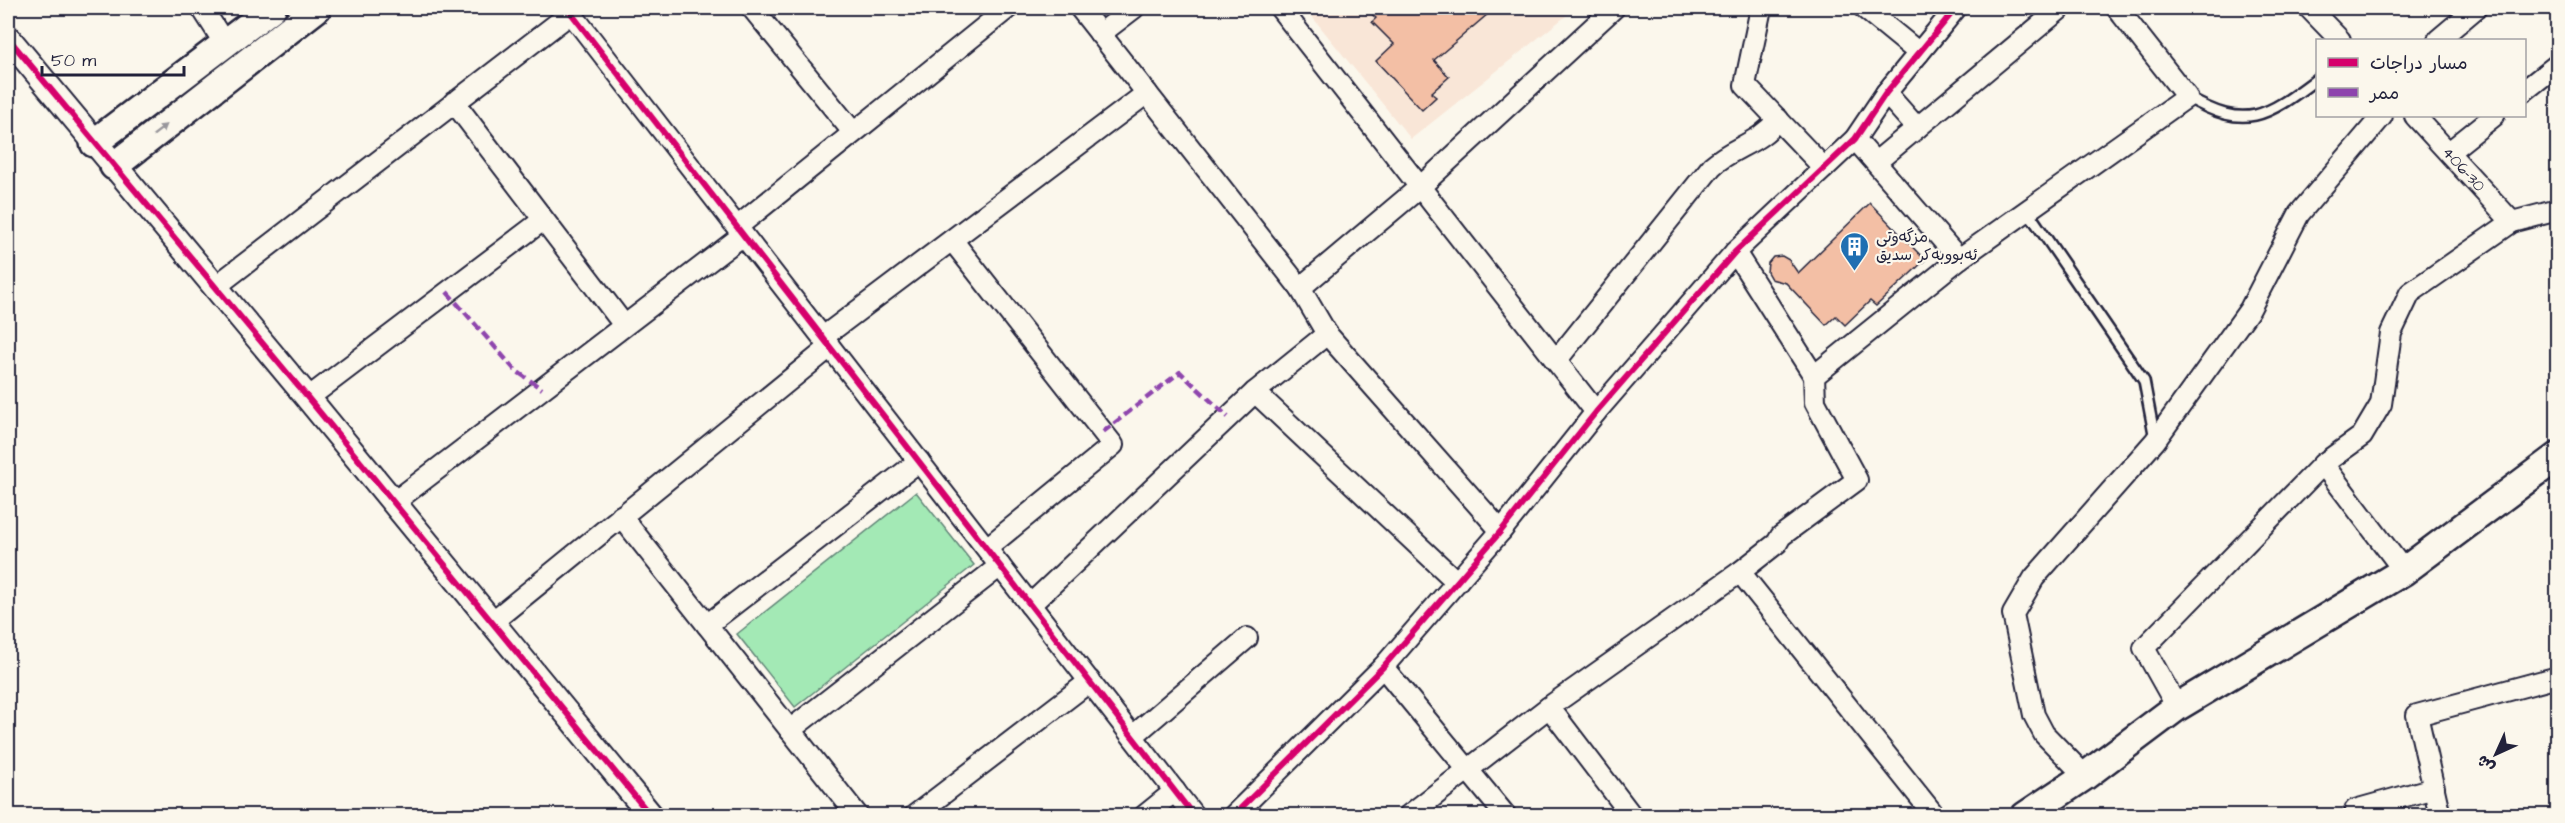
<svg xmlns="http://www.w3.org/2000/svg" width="2565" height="823" font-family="'Architects Daughter','Playpen Sans Arabic',sans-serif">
<rect width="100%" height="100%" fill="#fbf7ec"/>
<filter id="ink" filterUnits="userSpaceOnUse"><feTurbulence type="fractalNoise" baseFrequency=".0167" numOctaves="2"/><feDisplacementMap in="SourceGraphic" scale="12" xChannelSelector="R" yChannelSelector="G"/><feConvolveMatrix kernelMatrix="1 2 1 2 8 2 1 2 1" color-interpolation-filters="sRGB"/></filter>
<g filter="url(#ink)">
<path fill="#f9e6d7" d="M1305,8H1576L1411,139Z"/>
<path fill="#a3e9b5" stroke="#628678" stroke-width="1.5" d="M916,492L974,565L795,707L737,634Z"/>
<g fill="#f3bfa5" stroke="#22223b" stroke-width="1.5">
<path d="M1365,8H1495L1434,60L1449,77L1431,93L1436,97L1422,110L1376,61L1394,44L1372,22L1376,18Z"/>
<path d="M1870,203L1925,260L1876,306L1870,301L1845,325L1836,316L1826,325L1786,283L1771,279L1767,272L1768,263L1773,257L1782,256L1789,260L1798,273Z"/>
</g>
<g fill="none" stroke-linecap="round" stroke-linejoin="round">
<defs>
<g id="service">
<path d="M2187,97C2247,132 2267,116 2318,78"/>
<path d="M2027,210L2144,381L2155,439"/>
</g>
<g id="minor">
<path d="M202,8L225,44"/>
<path d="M567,8L1194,816"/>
<path d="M752,8L853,132"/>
<path d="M1080,8L1300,288L1327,334L1501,531"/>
<path d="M1280,8L1596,412"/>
<path d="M1761,8L1745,85L1824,168"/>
<path d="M1864,8L1919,53"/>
<path d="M2309,8L2340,40"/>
<path d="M1100,34L1134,8"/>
<path d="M2438,40L2476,8"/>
<path d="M2524,91L2558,64"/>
<path d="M1886,93L1917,128"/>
<path d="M454,102L624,325"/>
<path id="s1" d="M2415,116L2512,222"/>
<path d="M1855,139L1959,259"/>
<path d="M2449,152L2494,116"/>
<path d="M1876,162L2061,8"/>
<path d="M737,227L1008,8"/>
<path d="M952,240L1113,445L987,548"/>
<path d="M215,287L571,13"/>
<path d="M1300,288L1420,187L1614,8"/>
<path d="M823,337L1147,93"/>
<path d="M1556,361L1712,166C1734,146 1759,144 1778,119"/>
<path d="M1814,376L1959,259L2187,97L2117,8"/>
<path d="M1255,392L1457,582"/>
<path d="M308,398L543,220"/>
<path d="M2323,464L2404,571"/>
<path d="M393,503L743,235"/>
<path d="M621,516L858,816"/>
<path d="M1740,572L1935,816"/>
<path d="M1030,605L1255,392L1327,334"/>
<path d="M492,622L830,347"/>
<path d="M707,625L919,461"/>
<path d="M1383,667L1506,816"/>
<path d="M1549,707L1632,816"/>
<path d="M2177,707L2144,648L2323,464L2362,436L2381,404L2391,333L2410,293L2512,222L2558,210"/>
<path d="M790,730L1000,566"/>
<path d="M1133,736L1247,638"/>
<path d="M2085,776L2044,734L2034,715L2013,614L2034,578L2155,441L2250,309L2299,214L2382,116"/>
<path d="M914,816L1090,681"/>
<path d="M1144,816L1175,791"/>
<path d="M1233,816L1383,667L1501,531L1596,412L1735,252L1855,139L1886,93L1956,8"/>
<path d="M1408,816L1549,707L1740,572L1777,543L1781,536L1857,480L1815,402L1814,376L1735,252"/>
<path d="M2356,816L2355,810L2434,788"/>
<path d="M2440,816L2417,715L2558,677"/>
</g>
<path id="tertiary" d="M8,38L308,398L651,816"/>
<g id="secondary">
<path d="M94,143L272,8"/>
<path d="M114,166L317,8"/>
<path d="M2025,816L2085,776L2177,707L2404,571L2558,456"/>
</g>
</defs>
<use href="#service" stroke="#22223b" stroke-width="14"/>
<use href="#minor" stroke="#22223b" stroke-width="24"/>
<use href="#tertiary" stroke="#22223b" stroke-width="28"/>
<use href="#secondary" stroke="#22223b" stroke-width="32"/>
<use href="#service" stroke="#fbf7ec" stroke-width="9"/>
<use href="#minor" stroke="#fbf7ec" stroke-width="20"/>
<use href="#tertiary" stroke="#fbf7ec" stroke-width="24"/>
<use href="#secondary" stroke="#fbf7ec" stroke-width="27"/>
<g stroke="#8e44ad" stroke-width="4.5" stroke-dasharray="9 4.5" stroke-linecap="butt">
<path d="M447,292L515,370L542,389"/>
<path d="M1103,432L1180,372L1228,417"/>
</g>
<defs>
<g id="cycleway">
<path d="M567,8L1194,816"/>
<path d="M8,38L308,398L651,816"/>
<path d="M1233,816L1383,667L1501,531L1596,412L1735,252L1855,139L1886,93L1956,8"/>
</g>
</defs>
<use href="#cycleway" stroke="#fbf7ec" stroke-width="10"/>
<use href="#cycleway" stroke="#d6006c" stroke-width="6"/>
</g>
<defs><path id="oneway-solid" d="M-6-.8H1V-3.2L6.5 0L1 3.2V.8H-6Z" transform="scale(1.5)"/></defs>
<use fill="#99979c" href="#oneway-solid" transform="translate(160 130) rotate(-38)"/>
</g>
<defs>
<symbol id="building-pin" viewBox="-11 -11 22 30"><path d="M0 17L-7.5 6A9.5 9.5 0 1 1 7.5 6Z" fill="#1f6fb2" stroke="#fbf7ec"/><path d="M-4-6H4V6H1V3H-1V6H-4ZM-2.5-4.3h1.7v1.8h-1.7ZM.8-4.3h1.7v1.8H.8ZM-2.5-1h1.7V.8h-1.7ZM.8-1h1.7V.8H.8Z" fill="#fff"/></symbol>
</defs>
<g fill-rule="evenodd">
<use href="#building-pin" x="1838" y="230" width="33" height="45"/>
</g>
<g text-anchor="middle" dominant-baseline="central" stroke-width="4.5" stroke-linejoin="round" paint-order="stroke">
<g font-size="16" fill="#22223b" stroke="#fbf7ec">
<text stroke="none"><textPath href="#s1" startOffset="72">406-30</textPath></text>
</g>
<g font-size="16" fill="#22223b" stroke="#fbf7ec" text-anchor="start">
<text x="1876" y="237">مزگەوتی<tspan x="1876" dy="18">ئەبووبەکر سدیق</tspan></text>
</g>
</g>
<rect width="2565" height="823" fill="none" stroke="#fbf7ec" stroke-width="30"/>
<rect x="15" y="15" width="2535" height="793" fill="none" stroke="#22223b" stroke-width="2" filter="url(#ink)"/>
<rect x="2316" y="39" width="210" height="78" fill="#fbf7ec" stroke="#a4a2a5" stroke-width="1.5"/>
<rect x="2328" y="58" width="30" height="9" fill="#d6006c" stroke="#a4a2a5" stroke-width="1.5"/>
<text x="2370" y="69" font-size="18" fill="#22223b">مسار دراجات</text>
<rect x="2328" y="88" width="30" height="9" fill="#8e44ad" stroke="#a4a2a5" stroke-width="1.5"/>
<text x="2370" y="99" font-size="18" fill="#22223b">ممر</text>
<g transform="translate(2496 754) rotate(225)" stroke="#fbf7ec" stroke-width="4.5" paint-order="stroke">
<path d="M0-4.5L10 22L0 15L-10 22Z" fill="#22223b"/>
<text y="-9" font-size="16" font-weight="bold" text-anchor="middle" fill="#22223b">ش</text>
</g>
<path d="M42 66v9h142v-9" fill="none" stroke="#22223b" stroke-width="3"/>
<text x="51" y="66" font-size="18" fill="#22223b" stroke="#fbf7ec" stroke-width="4.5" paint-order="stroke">50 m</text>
</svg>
